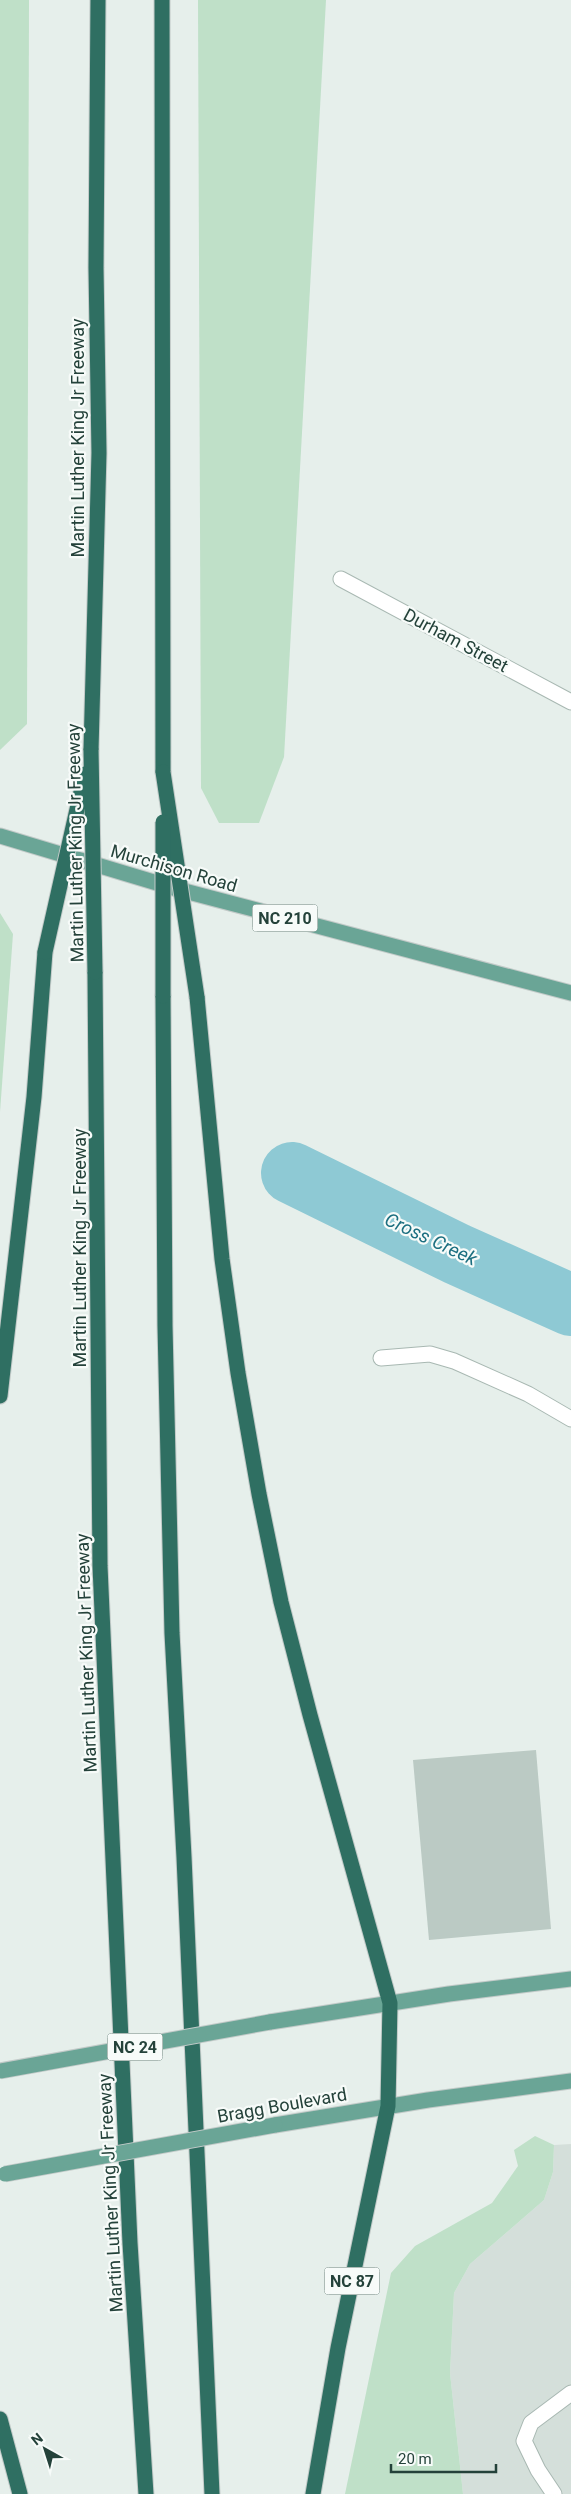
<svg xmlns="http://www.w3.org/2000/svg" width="571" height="2494" font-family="Roboto,sans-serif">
<rect width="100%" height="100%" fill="#e6efeb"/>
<path fill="#d4dfda" d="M571,2144V2494H463L450,2373L454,2293L470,2264L544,2200L553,2172L554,2145Z"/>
<g fill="#bfe0c8">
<path d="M0,0H29L27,724L0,750Z"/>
<path d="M198,0H326L284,757L259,823H219L201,788Z"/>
<path d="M0,913L13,934L0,1112Z"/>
<path d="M535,2136L554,2145L553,2172L544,2200L470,2264L454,2293L450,2373L463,2494H345L391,2273L415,2246L492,2203L518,2166L514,2150Z"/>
</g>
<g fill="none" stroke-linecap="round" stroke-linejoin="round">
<path stroke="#8ec9d4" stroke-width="62" d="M292,1173L457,1254L571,1305"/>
</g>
<path fill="#bbcac4" d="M536,1750L551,1929L429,1940L413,1760Z"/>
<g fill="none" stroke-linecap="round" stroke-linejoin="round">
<defs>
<path id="service" d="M554,2494L538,2470L524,2441L531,2423L571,2393"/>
<g id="minor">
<path d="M341,579L571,702"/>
<path d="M381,1358L430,1354L454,1361L528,1394L571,1419"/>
</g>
<g id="primary">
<path d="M0,836L177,889L571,993"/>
<path d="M270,2022L449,1994L571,1979"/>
<path d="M275,2125L428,2100L571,2081"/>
</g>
<g id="motorway">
<path d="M162,0L163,772"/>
<path d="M91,750L99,453L96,268L98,0"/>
<path d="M95,972L100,1566L130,2243L146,2494"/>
<path d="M163,996L165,1326L172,1633L184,1857L212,2494"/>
<path d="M197,997L222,1259L238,1373L259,1494L281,1602L310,1715L390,2003L388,2106L338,2348L313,2494"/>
<path d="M0,1396L34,1097L45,952"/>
<path d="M0,2419L20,2494"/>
</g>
</defs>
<use href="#service" stroke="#a8b8b2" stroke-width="17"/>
<use href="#minor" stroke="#a8b8b2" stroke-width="17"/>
<use href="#primary" stroke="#c2cac8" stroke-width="17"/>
<use href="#motorway" stroke="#c2cac8" stroke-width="17"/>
<use href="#service" stroke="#fff" stroke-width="15"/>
<use href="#minor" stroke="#fff" stroke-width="15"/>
<use href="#primary" stroke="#6aa596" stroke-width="15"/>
<use href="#motorway" stroke="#2f6f62" stroke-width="15"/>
<defs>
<g id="primary-bridge">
<path d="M0,2071L270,2022"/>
<path d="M5,2174L275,2125"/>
</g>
<g id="motorway-bridge">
<path d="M91,750L95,972"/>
<path d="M163,772L197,997"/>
<path d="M163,822V996"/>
<path d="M45,952L85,774"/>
</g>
</defs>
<use href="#primary-bridge" stroke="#c2cac8" stroke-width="17" stroke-linecap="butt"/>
<use href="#motorway-bridge" stroke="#c2cac8" stroke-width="17" stroke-linecap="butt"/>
<use href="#primary-bridge" stroke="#6aa596" stroke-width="15"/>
<use href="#motorway-bridge" stroke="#2f6f62" stroke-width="15"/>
</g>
<g text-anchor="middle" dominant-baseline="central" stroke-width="4.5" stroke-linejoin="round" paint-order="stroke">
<g fill="#f7fbf9" stroke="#637a73" stroke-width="1">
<rect x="252.5" y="904.5" width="65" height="27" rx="4"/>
<rect x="107.5" y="2033.5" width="55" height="27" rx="4"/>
<rect x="324.5" y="2267.5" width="55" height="27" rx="4"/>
</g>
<g font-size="16" font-weight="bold" fill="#24423a">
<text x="285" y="918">NC 210</text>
<text x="135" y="2047">NC 24</text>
<text x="352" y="2281">NC 87</text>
</g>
<g font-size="18" fill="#24423a" stroke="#f7fbf9">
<text transform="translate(77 438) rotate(-90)">Martin Luther King Jr Freeway</text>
<text transform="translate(456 640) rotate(28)">Durham Street</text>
<text transform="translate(75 843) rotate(-91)">Martin Luther King Jr Freeway</text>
<text transform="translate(174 868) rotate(16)">Murchison Road</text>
<text transform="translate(79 1248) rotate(-90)">Martin Luther King Jr Freeway</text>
<text transform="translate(86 1653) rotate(-92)">Martin Luther King Jr Freeway</text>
<text transform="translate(282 2105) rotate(-10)">Bragg Boulevard</text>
<text transform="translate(110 2193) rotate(-93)">Martin Luther King Jr Freeway</text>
</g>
<g font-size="19" font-style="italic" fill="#1c6f80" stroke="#f7fbf9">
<text transform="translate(431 1239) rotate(25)">Cross Creek</text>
</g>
</g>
<g transform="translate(45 2449) rotate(321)" stroke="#f7fbf9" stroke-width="4" paint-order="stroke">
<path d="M0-4L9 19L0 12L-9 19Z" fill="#24423a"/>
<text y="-8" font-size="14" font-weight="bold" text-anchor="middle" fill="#24423a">N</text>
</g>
<path d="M391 2464v8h105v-8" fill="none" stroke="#24423a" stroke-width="2.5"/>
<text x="398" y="2464" font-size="15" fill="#24423a" stroke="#f7fbf9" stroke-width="4" paint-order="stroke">20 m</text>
</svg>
